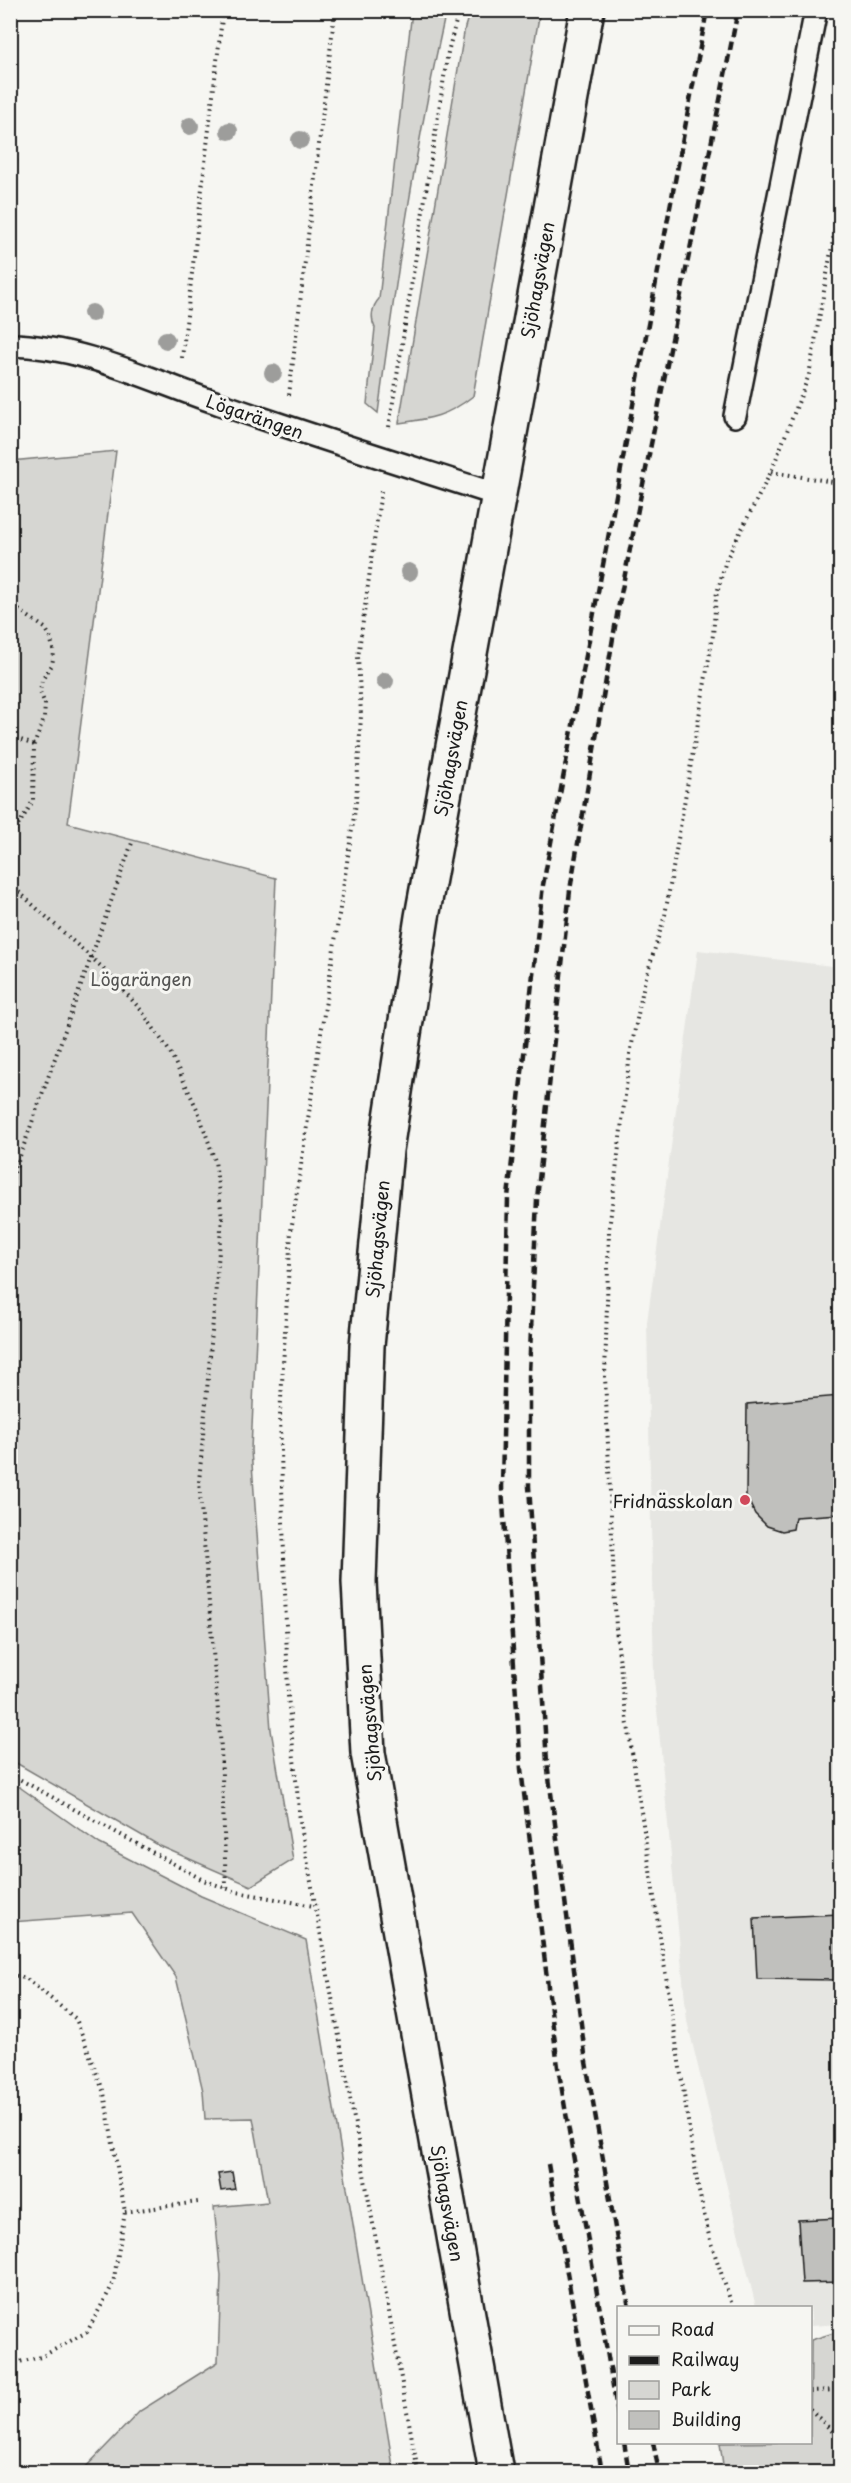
<svg xmlns="http://www.w3.org/2000/svg" width="851" height="2483" font-family="'Playpen Sans',sans-serif">
<rect width="100%" height="100%" fill="#f6f6f2"/>
<filter id="ink" filterUnits="userSpaceOnUse"><feTurbulence type="fractalNoise" baseFrequency=".0167" numOctaves="2"/><feDisplacementMap in="SourceGraphic" scale="12" xChannelSelector="R" yChannelSelector="G"/><feConvolveMatrix kernelMatrix="1 2 1 2 8 2 1 2 1" color-interpolation-filters="sRGB"/></filter>
<g filter="url(#ink)">
<path fill="#e6e6e2" d="M698,950L840,967V2324L811,2326L810,2308L756,2307L687,2021L654,1679L647,1322Z"/>
<g fill="#d6d6d2" stroke="#797977" stroke-width="1.5">
<path d="M412,11H446C416,143 396,278 378,413L367,404L375,328C370,319 372,306 379,299Z"/>
<path d="M470,11H540L473,396C448,416 430,419 399,423L465,27Z"/>
<path d="M116,451L68,823L276,878L251,1450L271,1730L293,1860L251,1886L160,1846L11,1760V461Z"/>
<path d="M11,1781L100,1844L201,1896L306,1940L394,2472H81L140,2411L218,2362L221,2276L214,2207L268,2202L253,2118L205,2119L203,2091L176,1977L132,1913L11,1922Z"/>
<path d="M840,2331V2472H724L720,2443L810,2442L811,2340Z"/>
</g>
<g fill="#c0c0bd" stroke="#1c1c1c" stroke-width="1.5">
<path d="M10,159L17,160L10,249Z"/>
<path d="M840,1396V1514L795,1517L793,1529L782,1531L767,1526L755,1514L746,1496L747,1404Z"/>
<path d="M840,1914V1980L757,1979L754,1918Z"/>
<path d="M232,2172L235,2189L221,2191L218,2174Z"/>
<path d="M840,2218V2282L802,2283L798,2220Z"/>
</g>
<g fill="none" stroke-linecap="round" stroke-linejoin="round">
<defs>
<g id="service">
<path d="M10,345C83,346 152,381 220,404C312,436 405,465 498,495"/>
<path d="M735,416L816,10"/>
</g>
<path id="secondary" d="M496,2472L368,1753L359,1582L367,1346L386,1150L422,917L587,10"/>
</defs>
<use href="#service" stroke="#1c1c1c" stroke-width="26"/>
<use href="#secondary" stroke="#1c1c1c" stroke-width="38"/>
<g stroke="#1c1c1c" stroke-width="4" stroke-dasharray="1.5 4.5" stroke-linecap="butt">
<path d="M182,358L223,10"/>
<path d="M289,395L335,10"/>
<path d="M389,427L448,52L459,10"/>
<path d="M771,472L840,483"/>
<path d="M381,491L358,657L361,715L356,803L291,1231L280,1416L288,1696L300,1821L418,2472"/>
<path d="M10,587H14L13,606L45,628L50,636L54,653L52,665L42,680L40,692L45,704L44,719L34,745L33,801L10,839"/>
<path d="M10,736L34,745"/>
<path d="M10,884L106,971L141,1010L170,1052L198,1111L215,1161L222,1217L199,1482L221,1748L226,1888"/>
<path d="M10,1184L133,840"/>
<path d="M10,1774L203,1880L237,1892L314,1906"/>
<path d="M10,1974L27,1979L76,2019L104,2093L125,2212L113,2284L87,2332L41,2357L10,2364"/>
<path d="M125,2212L198,2202"/>
<path d="M733,2308L710,2240L698,2187L624,1699L616,1629L605,1376L609,1230L630,1054L644,984L665,915L713,635L716,597L726,560L771,472L809,375L840,201"/>
<path d="M810,2391L840,2390"/>
<path d="M810,2409L840,2439"/>
</g>
<use href="#service" stroke="#f6f6f2" stroke-width="21"/>
<use href="#secondary" stroke="#f6f6f2" stroke-width="33"/>
<g stroke="#1c1c1c" stroke-width="4.5" stroke-dasharray="9 4.5" stroke-linecap="butt">
<path d="M548,2164L602,2472"/>
<path d="M629,2308L586,2062L547,1762L529,1486V1374L537,1199L570,890L618,609L738,10"/>
<path d="M618,2415L558,2067L521,1769L502,1488L508,1197L543,885L707,10"/>
<path d="M624,2442L629,2472"/>
<path d="M653,2442L659,2472"/>
</g>
</g>
<g fill="#9d9d9b">
<circle cx="190" cy="126" r="9"/>
<circle cx="229" cy="131" r="9"/>
<circle cx="300" cy="140" r="9"/>
<circle cx="92" cy="313" r="9"/>
<circle cx="166" cy="340" r="9"/>
<circle cx="273" cy="373" r="9"/>
<circle cx="409" cy="572" r="9"/>
<circle cx="385" cy="681" r="9"/>
</g>
</g>
<circle fill="#d1495b" stroke="#f6f6f2" stroke-width="2" cx="745" cy="1500" r="6"/>
<g text-anchor="middle" dominant-baseline="central" stroke-width="6" stroke-linejoin="round" paint-order="stroke">
<g font-size="18" fill="#1c1c1c" stroke="#f6f6f2">
<text transform="translate(537 280) rotate(-80)">Sjöhagsvägen</text>
<text transform="translate(255 416) rotate(19)">Lögarängen</text>
<text transform="translate(450 758) rotate(-80)">Sjöhagsvägen</text>
<text transform="translate(377 1239) rotate(-85)">Sjöhagsvägen</text>
<text transform="translate(369 1723) rotate(-95)">Sjöhagsvägen</text>
<text transform="translate(448 2203) rotate(80)">Sjöhagsvägen</text>
</g>
<g font-size="18" fill="#545453" stroke="#f6f6f2">
<text x="141" y="978">Lögarängen</text>
</g>
<g font-size="18" fill="#1c1c1c" stroke="#f6f6f2" text-anchor="end">
<text x="733" y="1500">Fridnässkolan</text>
</g>
</g>
<rect width="851" height="2483" fill="none" stroke="#f6f6f2" stroke-width="36"/>
<rect x="18" y="18" width="815" height="2447" fill="none" stroke="#1c1c1c" stroke-width="2" filter="url(#ink)"/>
<rect x="617" y="2306" width="195" height="138" fill="#f6f6f2" stroke="#9f9f9c" stroke-width="1.5"/>
<rect x="629" y="2326" width="30" height="9" fill="#f6f6f2" stroke="#9f9f9c" stroke-width="1.5"/>
<text x="671" y="2336" font-size="18" fill="#1c1c1c">Road</text>
<rect x="629" y="2356" width="30" height="9" fill="#1c1c1c" stroke="#9f9f9c" stroke-width="1.5"/>
<text x="671" y="2366" font-size="18" fill="#1c1c1c">Railway</text>
<rect x="629" y="2381" width="30" height="18" fill="#d6d6d2" stroke="#9f9f9c" stroke-width="1.5"/>
<text x="671" y="2396" font-size="18" fill="#1c1c1c">Park</text>
<rect x="629" y="2411" width="30" height="18" fill="#c0c0bd" stroke="#9f9f9c" stroke-width="1.5"/>
<text x="671" y="2426" font-size="18" fill="#1c1c1c">Building</text>
</svg>
